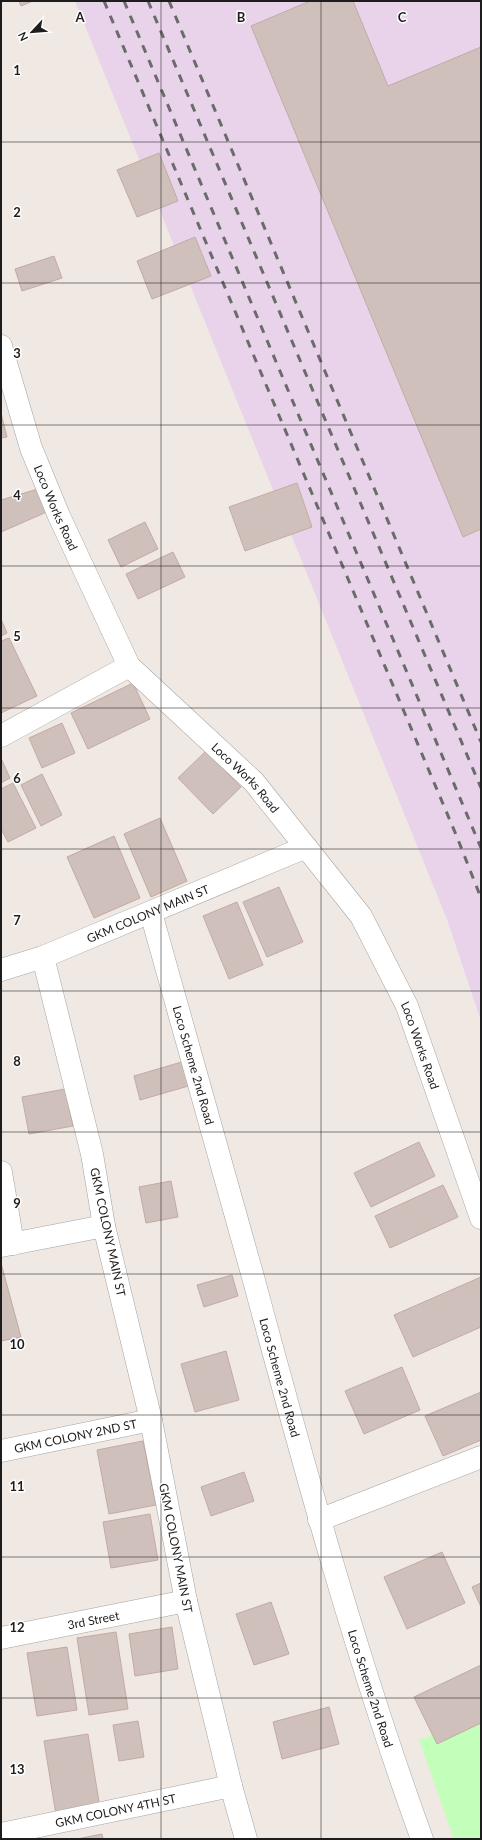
<svg xmlns="http://www.w3.org/2000/svg" width="482" height="1840" font-family="Lato,sans-serif">
<rect width="100%" height="100%" fill="#f0e8e2"/>
<path fill="#e9d3ea" d="M75,1H481V1021L448,922Z"/>
<path fill="#c3ffba" d="M481,1718V1839H454L419,1740Z"/>
<g fill="#d0c0bb" stroke="#c3aaa3">
<path d="M19,1H33L21,6Z"/>
<path d="M310,1H353L388,86L481,47V529L463,537L251,26Z"/>
<path d="M159,153L178,201L137,217L117,170Z"/>
<path d="M195,237L211,276L152,299L137,261Z"/>
<path d="M54,256L62,278L22,291L15,269Z"/>
<path d="M1,413L7,437L1,438Z"/>
<path d="M297,483L312,527L245,551L229,507Z"/>
<path d="M41,488L49,511L1,532V500Z"/>
<path d="M145,522L158,549L121,567L108,540Z"/>
<path d="M173,552L185,577L138,599L126,574Z"/>
<path d="M1,619L7,633L1,636Z"/>
<path d="M9,638L37,696L1,713V641Z"/>
<path d="M133,683L150,719L88,749L71,713Z"/>
<path d="M62,723L75,753L42,768L29,738Z"/>
<path d="M206,751L241,787L213,814L178,778Z"/>
<path d="M1,758L10,778L1,783Z"/>
<path d="M42,774L62,815L41,826L21,785Z"/>
<path d="M13,783L36,828L8,842L1,829V789Z"/>
<path d="M160,818L187,881L151,897L124,834Z"/>
<path d="M114,836L140,898L94,918L67,857Z"/>
<path d="M279,887L303,942L267,957L243,902Z"/>
<path d="M237,902L263,965L229,979L203,916Z"/>
<path d="M185,1061L192,1085L140,1100L134,1076Z"/>
<path d="M65,1089L73,1126L29,1134L22,1097Z"/>
<path d="M419,1142L435,1176L371,1207L354,1173Z"/>
<path d="M171,1181L178,1217L146,1223L139,1187Z"/>
<path d="M443,1185L458,1217L390,1248L375,1216Z"/>
<path d="M1,1263L21,1337L1,1341Z"/>
<path d="M232,1275L238,1296L204,1307L197,1285Z"/>
<path d="M481,1277V1327L413,1357L394,1315Z"/>
<path d="M226,1351L239,1400L195,1412L181,1364Z"/>
<path d="M402,1367L420,1410L364,1434L345,1391Z"/>
<path d="M481,1392V1440L443,1456L425,1416Z"/>
<path d="M143,1441L156,1505L109,1514L97,1450Z"/>
<path d="M244,1472L254,1501L211,1516L201,1487Z"/>
<path d="M150,1514L158,1560L111,1568L103,1522Z"/>
<path d="M442,1552L465,1603L407,1629L384,1577Z"/>
<path d="M481,1583V1607L472,1587Z"/>
<path d="M271,1602L289,1654L254,1665L236,1614Z"/>
<path d="M172,1627L178,1669L135,1676L129,1634Z"/>
<path d="M116,1632L128,1709L89,1715L77,1638Z"/>
<path d="M67,1647L77,1710L37,1716L27,1653Z"/>
<path d="M481,1665V1723L437,1744L414,1697Z"/>
<path d="M329,1707L339,1744L282,1759L273,1722Z"/>
<path d="M138,1721L144,1757L119,1761L113,1725Z"/>
<path d="M88,1734L100,1808L56,1815L44,1741Z"/>
<path d="M102,1834L103,1839H77Z"/>
</g>
<g fill="none" stroke-linecap="round" stroke-linejoin="round">
<defs>
<g id="minor">
<path d="M1,736L129,666"/>
<path id="s1" d="M151,913C185,1034 220,1155 253,1277C304,1466 355,1655 422,1839"/>
<path d="M1,970L43,957"/>
<path d="M1,1172L13,1244"/>
<path d="M1,1246L104,1226"/>
<path id="s2" d="M1,1451L151,1420"/>
<path d="M319,1520L481,1457"/>
<path id="s3" d="M1,1638L186,1601"/>
<path id="s4" d="M1,1834L231,1786"/>
<path id="s5" d="M246,1839L231,1786L186,1601L151,1420L104,1226L92,1154L43,957L306,847"/>
</g>
<g id="tertiary">
<path id="s6" d="M1,346L31,448L59,516L129,666L254,782L361,916L407,1006L481,1218"/>
</g>
</defs>
<use href="#minor" stroke="#a4a4a4" stroke-width="23"/>
<use href="#tertiary" stroke="#a4a4a4" stroke-width="23"/>
<use href="#minor" stroke="#fff" stroke-width="22"/>
<use href="#tertiary" stroke="#fff" stroke-width="22"/>
<g stroke="#6b6b6b" stroke-width="3" stroke-dasharray="8 8" stroke-linecap="butt">
<path d="M104,1L457,837L481,898"/>
<path d="M124,1L481,848"/>
<path d="M148,1L481,788"/>
<path d="M169,1L481,742"/>
</g>
</g>
<path fill="none" stroke="#1d1d1d" stroke-width="1" stroke-opacity="0.55" d="M161,1V1839M321,1V1839M1,142H481M1,283H481M1,425H481M1,566H481M1,708H481M1,849H481M1,991H481M1,1132H481M1,1274H481M1,1415H481M1,1557H481M1,1698H481"/>
<g text-anchor="middle" dominant-baseline="central" stroke-width="3" stroke-linejoin="round" paint-order="stroke">
<g font-size="12" fill="#1d1d1d" stroke="#fff">
<text stroke="none"><textPath href="#s6" startOffset="171">Loco Works Road</textPath></text>
<text stroke="none"><textPath href="#s6" startOffset="507">Loco Works Road</textPath></text>
<text stroke="none"><textPath href="#s5" startOffset="1019">GKM COLONY MAIN ST</textPath></text>
<text stroke="none"><textPath href="#s6" startOffset="830">Loco Works Road</textPath></text>
<text stroke="none"><textPath href="#s1" startOffset="158">Loco Scheme 2nd Road</textPath></text>
<text transform="translate(108 1232) rotate(78)">GKM COLONY MAIN ST</text>
<text stroke="none"><textPath href="#s1" startOffset="482">Loco Scheme 2nd Road</textPath></text>
<text stroke="none"><textPath href="#s2" startOffset="76">GKM COLONY 2ND ST</textPath></text>
<text transform="translate(176 1548) rotate(79)">GKM COLONY MAIN ST</text>
<text stroke="none"><textPath href="#s3" startOffset="94">3rd Street</textPath></text>
<text stroke="none"><textPath href="#s1" startOffset="806">Loco Scheme 2nd Road</textPath></text>
<text stroke="none"><textPath href="#s4" startOffset="117">GKM COLONY 4TH ST</textPath></text>
</g>
</g>
<g font-size="13" text-anchor="middle" font-weight="bold" fill="#1d1d1d" stroke="#fff" stroke-width="3" stroke-linejoin="round" paint-order="stroke">
<text x="80" y="22">A</text>
<text x="241" y="22">B</text>
<text x="402" y="22">C</text>
<text x="17" y="75">1</text>
<text x="17" y="217">2</text>
<text x="17" y="358">3</text>
<text x="17" y="500">4</text>
<text x="17" y="641">5</text>
<text x="17" y="783">6</text>
<text x="17" y="925">7</text>
<text x="17" y="1066">8</text>
<text x="17" y="1208">9</text>
<text x="17" y="1349">10</text>
<text x="17" y="1491">11</text>
<text x="17" y="1632">12</text>
<text x="17" y="1774">13</text>
</g>
<rect width="482" height="1840" fill="none" stroke="#1d1d1d" stroke-width="4"/>
<g transform="translate(32 32) rotate(244)" stroke="#ffffff" stroke-width="3" paint-order="stroke">
<path d="M0-3L7 15L0 10L-7 15Z" fill="#1d1d1d"/>
<text y="-6" font-size="11" font-weight="bold" text-anchor="middle" fill="#1d1d1d">N</text>
</g>
</svg>
